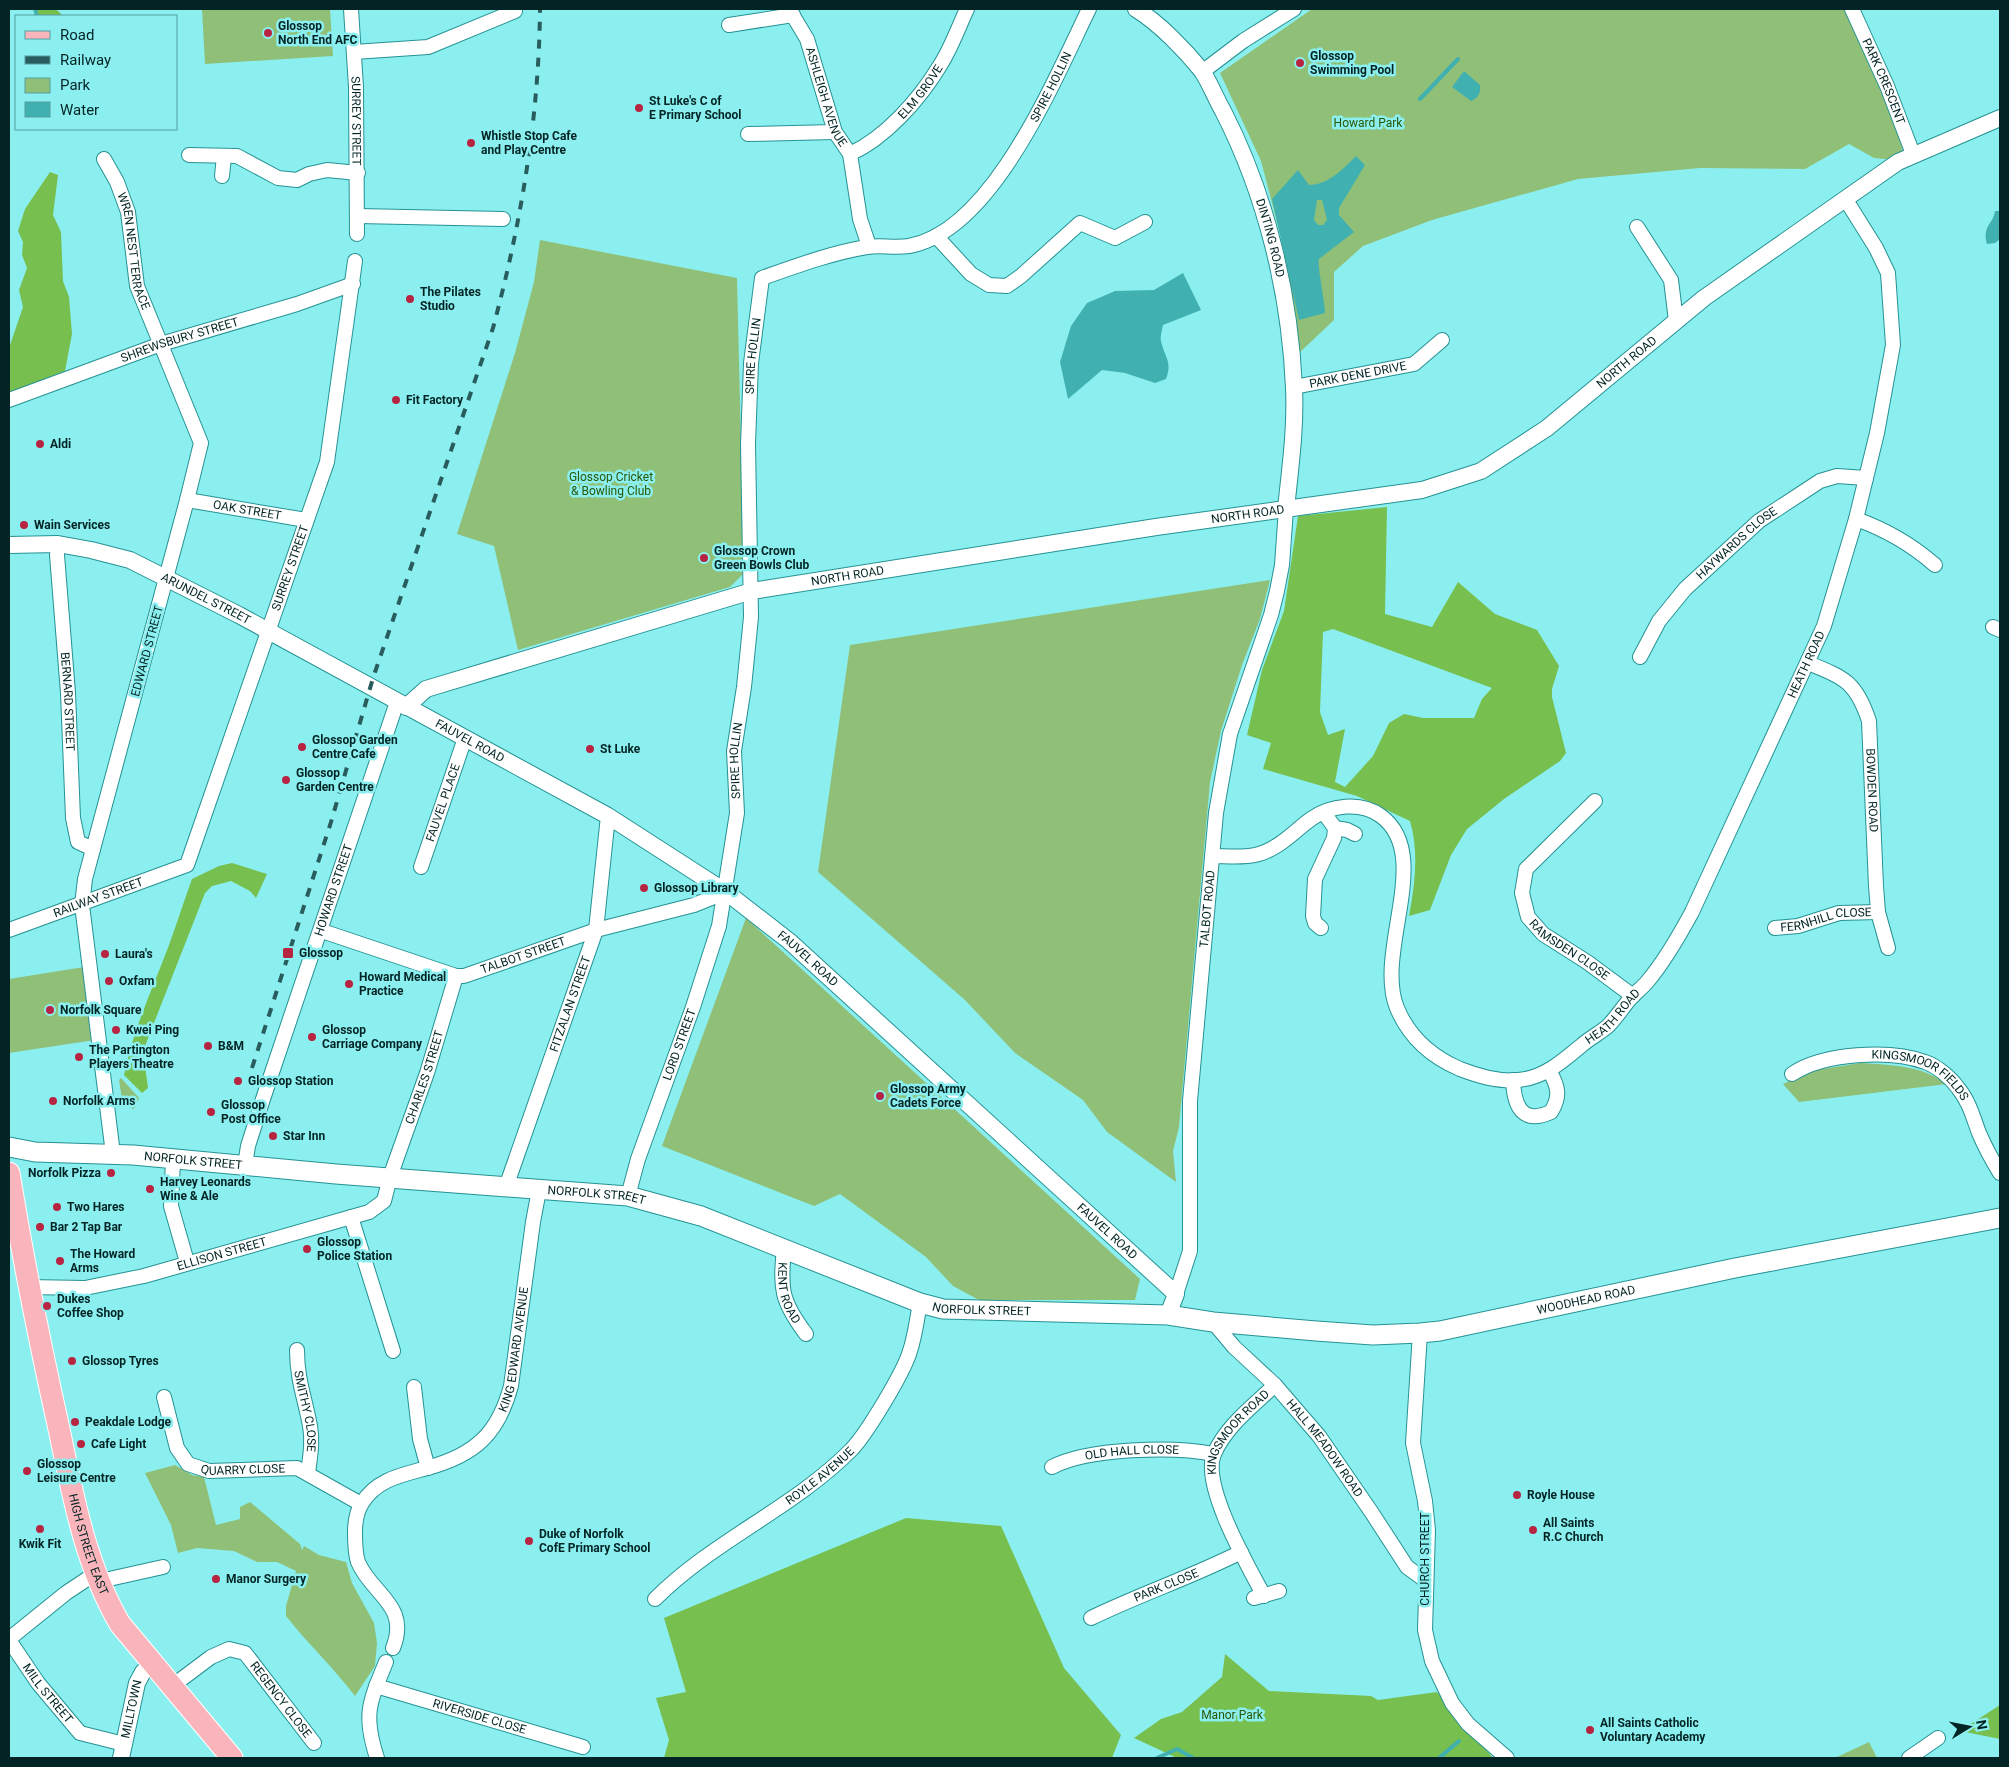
<svg xmlns="http://www.w3.org/2000/svg" width="2009" height="1767" font-family="Roboto,sans-serif">
<rect width="100%" height="100%" fill="#8cefef"/>
<g fill="#90c078">
<path d="M202,9H330L333,56L205,64Z"/>
<path d="M1312,9H1845L1895,115L1905,161L1874,158L1849,144L1805,169L1700,168L1578,179L1432,220L1363,246L1334,272V320L1299,353L1284,249L1261,161L1220,73Z"/>
<path d="M540,240L737,278L744,573L730,587L518,650L494,546L457,534L515,353L534,282Z"/>
<path d="M1270,580L1260,619L1242,665L1221,731L1210,782L1179,1127L1173,1151L1176,1182L1107,1132L1083,1100L1015,1053L965,1000L818,872L850,645Z"/>
<path d="M746,918L1140,1279L1135,1300H979L953,1286L926,1257L840,1194L814,1206L662,1146Z"/>
<path d="M84,967L95,1040L9,1053V979Z"/>
<path d="M1860,1063C1891,1065 1921,1065 1947,1084L1799,1102L1783,1084L1810,1071Z"/>
<path d="M121,1078L139,1098L135,1108L132,1109L130,1097L122,1099L119,1080Z"/>
<path d="M175,1465L192,1475L204,1477L216,1525L240,1519V1507L250,1502L300,1544L302,1550L304,1546L319,1555L346,1562L352,1583L374,1623L377,1643L375,1666L355,1696C334,1668 308,1644 286,1616V1606L296,1571L277,1562H257L234,1551L197,1548L178,1553L171,1525L145,1473Z"/>
<path d="M1869,1742L1877,1758H1835Z"/>
</g>
<g fill="#77bf4e" fill-rule="evenodd">
<path d="M36,9H56L63,16H39Z"/>
<path d="M50,172L58,175L53,215L61,232L63,281L69,297L72,334L65,371L9,393V348L23,307L19,290L27,268L22,255L23,242L18,231L25,209Z"/>
<path d="M1387,507L1385,614L1432,627L1458,582L1495,614L1537,630L1559,666L1552,689V697L1566,753L1560,761L1504,799L1467,829L1451,855L1430,910L1409,916C1415,884 1419,852 1410,821L1357,796L1263,769L1271,743L1247,735L1262,670L1284,611L1298,516ZM1333,629L1492,688L1482,699L1474,718H1423L1404,714L1389,723L1373,756L1345,787L1335,782L1345,729L1328,735L1320,712L1323,632Z"/>
<path d="M232,863L267,874L256,898L250,891L231,881L212,886L205,893L143,1051L148,1088L142,1093L124,1075C133,1029 153,988 169,945C177,923 184,901 192,879L219,866Z"/>
<path d="M906,1518L1001,1526L1064,1668L1121,1735L1112,1758H664L669,1740L656,1698L686,1692L664,1618Z"/>
<path d="M1225,1654L1269,1691L1371,1696L1378,1700L1437,1692L1493,1758H1177L1134,1738L1161,1719L1182,1712L1222,1677Z"/>
<path d="M2000,1705V1739L1960,1731Z"/>
</g>
<g fill="#40b0b0" fill-rule="evenodd">
<path d="M1464,71L1480,85C1481,93 1478,98 1471,101L1452,87Z"/>
<path d="M1356,156L1365,165L1339,208V215L1354,232L1319,259C1317,265 1325,302 1325,313L1299,320L1272,199L1298,170L1309,185C1328,185 1343,169 1356,156ZM1317,200H1322L1327,220L1323,225H1318L1314,220Z"/>
<path d="M1995,211H2000V239L1995,243L1987,244C1982,225 1993,225 1995,211Z"/>
<path d="M1183,273L1201,310L1163,325C1162,330 1160,337 1161,341C1164,356 1173,362 1166,379L1155,383L1125,373L1102,370L1068,399L1060,362L1071,326L1087,303L1115,291L1154,290Z"/>
</g>
<g fill="none" stroke-linecap="round" stroke-linejoin="round">
<g stroke="#40b0b0" stroke-width="4">
<path d="M35,9L37,16"/>
<path d="M1420,99L1458,59"/>
<path d="M1157,1758L1177,1749L1193,1758"/>
<path d="M1439,1758L1459,1741"/>
</g>
<defs>
<g id="minor">
<path id="s1" d="M351,9L356,87L357,234"/>
<path id="s2" d="M789,9L807,39L835,132L850,154L860,219L869,246"/>
<path id="s3" d="M1852,9L1887,86L1913,154"/>
<path d="M729,25L793,15"/>
<path d="M354,52L428,47L515,11"/>
<path d="M1202,72L1243,41L1294,9"/>
<path d="M748,134L835,132"/>
<path id="s4" d="M850,154C885,138 919,100 939,67C951,49 958,28 967,9"/>
<path d="M189,155L237,156L278,178L297,180L309,174L327,170L358,173"/>
<path id="s5" d="M104,159L117,182L128,212L137,286L201,443L187,500L85,879L82,905L113,1154"/>
<path d="M222,176L224,156"/>
<path d="M358,216L503,219"/>
<path d="M1637,227L1671,280L1676,321"/>
<path d="M936,236L971,274L989,285L1007,286L1021,276L1080,223L1115,238L1145,222"/>
<path id="s6" d="M1294,387L1414,364L1442,340"/>
<path id="s7" d="M9,400L161,344L297,304L353,284"/>
<path id="s8" d="M187,500L306,520"/>
<path d="M1856,519C1887,530 1911,544 1935,565"/>
<path id="s9" d="M58,544L57,555L68,693L73,818L78,842L93,849"/>
<path d="M1993,627L2000,630"/>
<path id="s10" d="M1640,657L1659,621L1685,589L1759,521L1820,481L1837,476L1866,478"/>
<path id="s11" d="M1808,663C1845,678 1856,682 1869,721L1876,886L1878,912L1888,948"/>
<path id="s12" d="M1595,801L1526,869L1522,893L1528,917L1543,934L1587,962L1633,996"/>
<path d="M1335,828L1347,830L1355,834"/>
<path id="s13" d="M1212,856C1225,856 1242,858 1255,855C1278,850 1293,832 1311,819C1330,805 1361,801 1381,816C1434,855 1374,952 1397,1008C1409,1037 1432,1057 1460,1069C1478,1076 1499,1082 1518,1080C1544,1078 1563,1061 1582,1045C1590,1038 1600,1033 1608,1026C1616,1018 1623,1007 1630,999C1635,993 1642,988 1647,982C1665,961 1679,936 1692,912L1824,626L1856,519L1877,433L1893,345L1888,273L1876,248L1846,200"/>
<path id="s14" d="M421,867L465,738"/>
<path d="M1321,928L1315,923L1313,916L1315,879L1334,838L1335,828L1324,813"/>
<path id="s15" d="M1775,928L1798,926L1839,913L1878,912"/>
<path id="s16" d="M9,930L187,865L327,462L355,261"/>
<path id="s17" d="M322,931L456,976H464L596,930L694,905L726,892"/>
<path id="s18" d="M1792,1074C1823,1053 1890,1049 1925,1062C1937,1066 1951,1078 1958,1088C1969,1101 1973,1117 1979,1133C1985,1147 1992,1160 2000,1173"/>
<path d="M1513,1080C1514,1106 1522,1125 1551,1112C1561,1096 1558,1086 1549,1070"/>
<path d="M173,1160L171,1206L187,1262"/>
<path id="s19" d="M245,1165L248,1146L262,1102L397,702"/>
<path id="s20" d="M506,1187L596,930L608,816"/>
<path id="s21" d="M628,1196L638,1159L693,1007L719,926L737,813L734,751L744,687L751,617L748,444L751,363L762,278C796,266 831,253 867,247C880,245 895,248 909,246C993,231 1055,78 1089,9"/>
<path d="M351,1217L393,1351"/>
<path id="s22" d="M784,1248C780,1289 781,1301 806,1334"/>
<path id="s23" d="M28,1287L85,1288L144,1276L369,1212L384,1201L390,1177L427,1073L456,976"/>
<path id="s24" d="M1176,1294L1190,1251V1101L1216,813L1230,734L1271,615L1277,591L1282,565L1286,509"/>
<path id="s25" d="M1213,1322L1234,1347L1275,1385L1319,1436L1372,1513L1407,1567L1425,1580"/>
<path d="M1420,1333L1413,1443L1425,1501L1428,1530L1425,1630L1432,1661L1452,1703L1468,1724L1507,1758"/>
<path id="s26" d="M297,1350C297,1380 305,1398 310,1426C313,1442 310,1457 308,1473"/>
<path d="M414,1387L420,1439L428,1468"/>
<path id="s27" d="M164,1397L177,1448L188,1464L209,1471L297,1468L361,1504"/>
<path id="s28" d="M1052,1467C1088,1448 1174,1446 1214,1454"/>
<path d="M100,1581L163,1567"/>
<path id="s29" d="M1264,1596C1248,1566 1201,1485 1214,1454C1226,1426 1254,1405 1275,1385"/>
<path d="M1254,1598L1279,1591"/>
<path id="s30" d="M655,1599C714,1540 794,1508 852,1449C867,1433 904,1372 910,1351C915,1336 917,1319 920,1303"/>
<path id="s31" d="M1091,1618C1140,1594 1192,1577 1241,1552"/>
<path d="M9,1639L66,1593L96,1573"/>
<path id="s32" d="M9,1640L38,1683L80,1733L124,1744"/>
<path id="s33" d="M393,1648C410,1605 372,1595 358,1562C355,1553 355,1542 355,1532C355,1523 357,1511 362,1503C377,1479 402,1475 427,1468C475,1455 498,1434 511,1386L533,1222L539,1190"/>
<path id="s34" d="M376,1686L583,1747"/>
<path id="s35" d="M171,1687L211,1657L229,1649L245,1653L314,1743"/>
<path d="M377,1758C363,1715 369,1703 386,1662"/>
<path d="M1909,1758L1938,1738"/>
</g>
<g id="tertiary">
<path id="s36" d="M1136,9C1159,23 1185,50 1202,71C1210,83 1216,99 1223,111C1266,195 1290,293 1294,388C1296,428 1290,469 1286,509"/>
<path id="s37" d="M9,545L58,544L91,550L130,560L239,615L608,816L726,892L789,941L1176,1294L1168,1315"/>
<path id="s38" d="M406,707L426,689L752,591L1156,527L1422,490L1481,471L1547,428L1704,298L1898,162L2000,118"/>
<path id="s39" d="M121,1758L137,1683L143,1672L152,1665"/>
</g>
<g id="secondary">
<path id="s40" d="M9,1147L35,1152L133,1155L336,1174L628,1196L701,1216L920,1303L943,1309L1168,1315L1213,1322L1316,1331L1373,1335L1420,1333L1440,1331L1735,1268L2000,1218"/>
</g>
<g id="primary">
<path id="s41" d="M9,1173C23,1259 40,1344 59,1429C73,1496 85,1564 120,1624L232,1758"/>
</g>
</defs>
<use href="#minor" stroke="#259293" stroke-width="16"/>
<use href="#tertiary" stroke="#259293" stroke-width="18"/>
<use href="#secondary" stroke="#259293" stroke-width="21"/>
<use href="#primary" stroke="#fff" stroke-width="23"/>
<use href="#minor" stroke="#fff" stroke-width="14"/>
<use href="#tertiary" stroke="#fff" stroke-width="16"/>
<use href="#secondary" stroke="#fff" stroke-width="19"/>
<use href="#primary" stroke="#f9b5bb" stroke-width="21"/>
<path stroke="#295c5d" stroke-width="4" stroke-dasharray="9 9" stroke-linecap="butt" d="M252,1068L331,822L373,678L493,328C521,224 539,117 540,9"/>
</g>
<g fill="#b62442" stroke="#8cefef" stroke-width="2">
<circle cx="268" cy="33" r="5"/>
<circle cx="1300" cy="63" r="5"/>
<circle cx="639" cy="108" r="5"/>
<circle cx="471" cy="143" r="5"/>
<circle cx="410" cy="299" r="5"/>
<circle cx="396" cy="400" r="5"/>
<circle cx="40" cy="444" r="5"/>
<circle cx="24" cy="525" r="5"/>
<circle cx="704" cy="558" r="5"/>
<circle cx="302" cy="747" r="5"/>
<circle cx="590" cy="749" r="5"/>
<circle cx="286" cy="780" r="5"/>
<circle cx="644" cy="888" r="5"/>
<rect x="282" y="947" width="12" height="12" rx="2.5"/>
<circle cx="105" cy="954" r="5"/>
<circle cx="109" cy="981" r="5"/>
<circle cx="349" cy="984" r="5"/>
<circle cx="50" cy="1010" r="5"/>
<circle cx="116" cy="1030" r="5"/>
<circle cx="312" cy="1037" r="5"/>
<circle cx="208" cy="1046" r="5"/>
<circle cx="79" cy="1057" r="5"/>
<circle cx="238" cy="1081" r="5"/>
<circle cx="880" cy="1096" r="5"/>
<circle cx="53" cy="1101" r="5"/>
<circle cx="211" cy="1112" r="5"/>
<circle cx="273" cy="1136" r="5"/>
<circle cx="111" cy="1173" r="5"/>
<circle cx="150" cy="1189" r="5"/>
<circle cx="57" cy="1207" r="5"/>
<circle cx="40" cy="1227" r="5"/>
<circle cx="307" cy="1249" r="5"/>
<circle cx="60" cy="1261" r="5"/>
<circle cx="47" cy="1306" r="5"/>
<circle cx="72" cy="1361" r="5"/>
<circle cx="75" cy="1422" r="5"/>
<circle cx="81" cy="1444" r="5"/>
<circle cx="27" cy="1471" r="5"/>
<circle cx="1517" cy="1495" r="5"/>
<circle cx="40" cy="1529" r="5"/>
<circle cx="1533" cy="1530" r="5"/>
<circle cx="529" cy="1541" r="5"/>
<circle cx="216" cy="1579" r="5"/>
<circle cx="1590" cy="1730" r="5"/>
</g>
<g text-anchor="middle" dominant-baseline="central" stroke-width="5" stroke-linejoin="round" paint-order="stroke">
<g font-size="12" font-weight="bold" fill="#032425" stroke="#8cefef" text-anchor="start">
<text x="278" y="26">Glossop<tspan x="278" dy="14">North End AFC</tspan></text>
<text x="1310" y="56">Glossop<tspan x="1310" dy="14">Swimming Pool</tspan></text>
<text x="649" y="101">St Luke's C of<tspan x="649" dy="14">E Primary School</tspan></text>
<text x="481" y="136">Whistle Stop Cafe<tspan x="481" dy="14">and Play Centre</tspan></text>
<text x="420" y="292">The Pilates<tspan x="420" dy="14">Studio</tspan></text>
<text x="406" y="400">Fit Factory</text>
<text x="50" y="444">Aldi</text>
<text x="34" y="525">Wain Services</text>
<text x="714" y="551">Glossop Crown<tspan x="714" dy="14">Green Bowls Club</tspan></text>
<text x="312" y="740">Glossop Garden<tspan x="312" dy="14">Centre Cafe</tspan></text>
<text x="600" y="749">St Luke</text>
<text x="296" y="773">Glossop<tspan x="296" dy="14">Garden Centre</tspan></text>
<text x="654" y="888">Glossop Library</text>
<text x="299" y="953">Glossop</text>
<text x="115" y="954">Laura's</text>
<text x="359" y="977">Howard Medical<tspan x="359" dy="14">Practice</tspan></text>
<text x="119" y="981">Oxfam</text>
<text x="60" y="1010">Norfolk Square</text>
<text x="126" y="1030">Kwei Ping</text>
<text x="322" y="1030">Glossop<tspan x="322" dy="14">Carriage Company</tspan></text>
<text x="218" y="1046">B&amp;M</text>
<text x="89" y="1050">The Partington<tspan x="89" dy="14">Players Theatre</tspan></text>
<text x="248" y="1081">Glossop Station</text>
<text x="890" y="1089">Glossop Army<tspan x="890" dy="14">Cadets Force</tspan></text>
<text x="63" y="1101">Norfolk Arms</text>
<text x="221" y="1105">Glossop<tspan x="221" dy="14">Post Office</tspan></text>
<text x="283" y="1136">Star Inn</text>
<text x="101" y="1173" text-anchor="end">Norfolk Pizza</text>
<text x="160" y="1182">Harvey Leonards<tspan x="160" dy="14">Wine &amp; Ale</tspan></text>
<text x="67" y="1207">Two Hares</text>
<text x="50" y="1227">Bar 2 Tap Bar</text>
<text x="317" y="1242">Glossop<tspan x="317" dy="14">Police Station</tspan></text>
<text x="70" y="1254">The Howard<tspan x="70" dy="14">Arms</tspan></text>
<text x="57" y="1299">Dukes<tspan x="57" dy="14">Coffee Shop</tspan></text>
<text x="82" y="1361">Glossop Tyres</text>
<text x="85" y="1422">Peakdale Lodge</text>
<text x="91" y="1444">Cafe Light</text>
<text x="37" y="1464">Glossop<tspan x="37" dy="14">Leisure Centre</tspan></text>
<text x="1527" y="1495">Royle House</text>
<text x="1543" y="1523">All Saints<tspan x="1543" dy="14">R.C Church</tspan></text>
<text x="539" y="1534">Duke of Norfolk<tspan x="539" dy="14">CofE Primary School</tspan></text>
<text x="40" y="1544" text-anchor="middle">Kwik Fit</text>
<text x="226" y="1579">Manor Surgery</text>
<text x="1600" y="1723">All Saints Catholic<tspan x="1600" dy="14">Voluntary Academy</tspan></text>
</g>
<g font-size="12" fill="#032425" stroke="#8cefef">
<text stroke="none"><textPath href="#s3" startOffset="79">PARK CRESCENT</textPath></text>
<text stroke="none"><textPath href="#s21" startOffset="1308">SPIRE HOLLIN</textPath></text>
<text stroke="none"><textPath href="#s4" startOffset="95">ELM GROVE</textPath></text>
<text stroke="none"><textPath href="#s2" startOffset="96">ASHLEIGH AVENUE</textPath></text>
<text stroke="none"><textPath href="#s1" startOffset="112">SURREY STREET</textPath></text>
<text stroke="none"><textPath href="#s36" startOffset="272">DINTING ROAD</textPath></text>
<text stroke="none"><textPath href="#s5" startOffset="98">WREN NEST TERRACE</textPath></text>
<text stroke="none"><textPath href="#s7" startOffset="181">SHREWSBURY STREET</textPath></text>
<text stroke="none"><textPath href="#s21" startOffset="858">SPIRE HOLLIN</textPath></text>
<text stroke="none"><textPath href="#s38" startOffset="1289">NORTH ROAD</textPath></text>
<text stroke="none"><textPath href="#s6" startOffset="65">PARK DENE DRIVE</textPath></text>
<text stroke="none"><textPath href="#s8" startOffset="61">OAK STREET</textPath></text>
<text stroke="none"><textPath href="#s38" startOffset="869">NORTH ROAD</textPath></text>
<text stroke="none"><textPath href="#s10" startOffset="151">HAYWARDS CLOSE</textPath></text>
<text stroke="none"><textPath href="#s16" startOffset="504">SURREY STREET</textPath></text>
<text stroke="none"><textPath href="#s38" startOffset="464">NORTH ROAD</textPath></text>
<text stroke="none"><textPath href="#s37" startOffset="208">ARUNDEL STREET</textPath></text>
<text transform="translate(147 651) rotate(-75)">EDWARD STREET</text>
<text stroke="none"><textPath href="#s13" startOffset="1056">HEATH ROAD</textPath></text>
<text stroke="none"><textPath href="#s9" startOffset="158">BERNARD STREET</textPath></text>
<text stroke="none"><textPath href="#s37" startOffset="508">FAUVEL ROAD</textPath></text>
<text stroke="none"><textPath href="#s21" startOffset="452">SPIRE HOLLIN</textPath></text>
<text stroke="none"><textPath href="#s11" startOffset="158">BOWDEN ROAD</textPath></text>
<text stroke="none"><textPath href="#s14" startOffset="68">FAUVEL PLACE</textPath></text>
<text stroke="none"><textPath href="#s19" startOffset="289">HOWARD STREET</textPath></text>
<text stroke="none"><textPath href="#s16" startOffset="95">RAILWAY STREET</textPath></text>
<text stroke="none"><textPath href="#s24" startOffset="388">TALBOT ROAD</textPath></text>
<text stroke="none"><textPath href="#s15" startOffset="52">FERNHILL CLOSE</textPath></text>
<text stroke="none"><textPath href="#s12" startOffset="199">RAMSDEN CLOSE</textPath></text>
<text stroke="none"><textPath href="#s17" startOffset="212">TALBOT STREET</textPath></text>
<text stroke="none"><textPath href="#s37" startOffset="911">FAUVEL ROAD</textPath></text>
<text stroke="none"><textPath href="#s20" startOffset="194">FITZALAN STREET</textPath></text>
<text stroke="none"><textPath href="#s13" startOffset="651">HEATH ROAD</textPath></text>
<text stroke="none"><textPath href="#s21" startOffset="160">LORD STREET</textPath></text>
<text stroke="none"><textPath href="#s23" startOffset="500">CHARLES STREET</textPath></text>
<text stroke="none"><textPath href="#s18" startOffset="138">KINGSMOOR FIELDS</textPath></text>
<text stroke="none"><textPath href="#s40" startOffset="185">NORFOLK STREET</textPath></text>
<text stroke="none"><textPath href="#s40" startOffset="590">NORFOLK STREET</textPath></text>
<text stroke="none"><textPath href="#s37" startOffset="1316">FAUVEL ROAD</textPath></text>
<text stroke="none"><textPath href="#s23" startOffset="198">ELLISON STREET</textPath></text>
<text stroke="none"><textPath href="#s22" startOffset="46">KENT ROAD</textPath></text>
<text stroke="none"><textPath href="#s40" startOffset="1604">WOODHEAD ROAD</textPath></text>
<text stroke="none"><textPath href="#s40" startOffset="995">NORFOLK STREET</textPath></text>
<text stroke="none"><textPath href="#s33" startOffset="396">KING EDWARD AVENUE</textPath></text>
<text stroke="none"><textPath href="#s26" startOffset="62">SMITHY CLOSE</textPath></text>
<text stroke="none"><textPath href="#s29" startOffset="184">KINGSMOOR ROAD</textPath></text>
<text stroke="none"><textPath href="#s25" startOffset="169">HALL MEADOW ROAD</textPath></text>
<text stroke="none"><textPath href="#s28" startOffset="82">OLD HALL CLOSE</textPath></text>
<text stroke="none"><textPath href="#s27" startOffset="128">QUARRY CLOSE</textPath></text>
<text stroke="none"><textPath href="#s30" startOffset="206">ROYLE AVENUE</textPath></text>
<text stroke="none"><textPath href="#s41" startOffset="380">HIGH STREET EAST</textPath></text>
<text transform="translate(1425 1559) rotate(-90)">CHURCH STREET</text>
<text stroke="none"><textPath href="#s31" startOffset="82">PARK CLOSE</textPath></text>
<text stroke="none"><textPath href="#s32" startOffset="66">MILL STREET</textPath></text>
<text stroke="none"><textPath href="#s35" startOffset="145">REGENCY CLOSE</textPath></text>
<text stroke="none"><textPath href="#s39" startOffset="50">MILLTOWN</textPath></text>
<text stroke="none"><textPath href="#s34" startOffset="108">RIVERSIDE CLOSE</textPath></text>
</g>
<g font-size="12" fill="#2a5706" stroke="#8cefef">
<text x="1368" y="123">Howard Park</text>
<text x="611" y="477">Glossop Cricket<tspan x="611" dy="14">&amp; Bowling Club</tspan></text>
<text x="1232" y="1715">Manor Park</text>
</g>
</g>
<rect width="2009" height="1767" fill="none" stroke="#032425" stroke-width="20"/>
<rect x="15" y="15" width="162" height="115" fill="#8cefef" stroke="#559e9e"/>
<rect x="25" y="31" width="25" height="8" fill="#f9b5bb" stroke="#559e9e"/>
<text x="60" y="40" font-size="15" fill="#032425">Road</text>
<rect x="25" y="56" width="25" height="8" fill="#295c5d" stroke="#559e9e"/>
<text x="60" y="65" font-size="15" fill="#032425">Railway</text>
<rect x="25" y="78" width="25" height="15" fill="#90c078" stroke="#559e9e"/>
<text x="60" y="90" font-size="15" fill="#032425">Park</text>
<rect x="25" y="102" width="25" height="15" fill="#40b0b0" stroke="#559e9e"/>
<text x="60" y="115" font-size="15" fill="#032425">Water</text>
<g transform="translate(1969 1727) rotate(80)" stroke="#8cefef" stroke-width="4" paint-order="stroke">
<path d="M0-4L9 19L0 12L-9 19Z" fill="#032425"/>
<text y="-8" font-size="14" font-weight="bold" text-anchor="middle" fill="#032425">N</text>
</g>
</svg>
